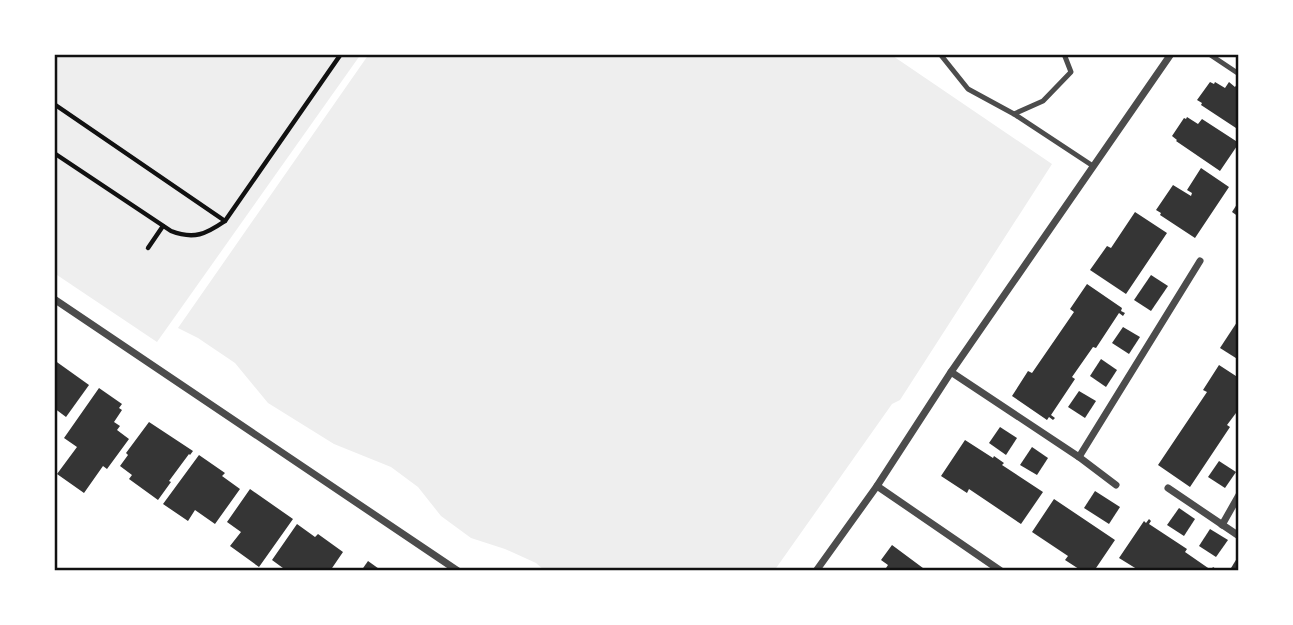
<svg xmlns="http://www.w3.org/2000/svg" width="1293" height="625" font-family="Signika,sans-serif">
<rect width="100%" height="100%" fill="#fff"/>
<g fill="#eee">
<path d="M54,54H361L157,342L54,273Z"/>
<path d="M369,54H890L1052,164L900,400L892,404L774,571H545L536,563L505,549L471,538L441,516L418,487L391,467L334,444L268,403L235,363L198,338L178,328Z"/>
</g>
<g fill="#353535">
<path d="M1239,81V130L1201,105L1202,103L1197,100L1210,82L1214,84L1215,82L1225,88L1229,82L1235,87Z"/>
<path d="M1187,117L1198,124L1202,119L1239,143L1220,171L1176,141L1177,140L1172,136L1184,118L1186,119Z"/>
<path d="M1201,168L1229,187L1195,238L1160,215L1161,213L1156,210L1173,185L1191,196L1192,193L1187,190Z"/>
<path d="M1239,201V217L1232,212Z"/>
<path d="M1135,212L1167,233L1126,294L1090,270L1107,246L1111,248Z"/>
<path d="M1151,275L1168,286L1151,311L1134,300Z"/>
<path d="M1087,284L1122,308L1121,311L1125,313L1123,316L1119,313L1096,348L1093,347L1072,377L1075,379L1051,415L1055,418L1053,420L1049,417L1047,420L1012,396L1028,371L1032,373L1074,312L1070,309Z"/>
<path d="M1239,319V360L1220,348Z"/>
<path d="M1123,327L1140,337L1129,354L1112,343Z"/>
<path d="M1101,359L1117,370L1106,387L1090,376Z"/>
<path d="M54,360L89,385L66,417L54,408Z"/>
<path d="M1219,365L1239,378V409L1227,425L1230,427L1190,487L1158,465L1207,392L1203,390Z"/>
<path d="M99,388L122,404L119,408L122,410L114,422L120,426L117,430L129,439L107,469L103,466L84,493L57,474L77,447L64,438Z"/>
<path d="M1079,391L1096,401L1085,418L1068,407Z"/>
<path d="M149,422L193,451L190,455L189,454L169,481L171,482L158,500L129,479L132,475L120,466L128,455L126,453Z"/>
<path d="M1000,427L1017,438L1006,455L989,443Z"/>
<path d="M965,440L993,458L994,456L1004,463L1002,465L1043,492L1021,524L969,489L967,493L941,476Z"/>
<path d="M1032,447L1048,458L1037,475L1020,465Z"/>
<path d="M199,455L225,473L222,476L240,489L215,524L195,510L188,521L163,504Z"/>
<path d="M1219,461L1236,472L1225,488L1208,477Z"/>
<path d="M250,489L293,519L259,567L230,546L241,532L227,522Z"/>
<path d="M1095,491L1120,507L1109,524L1084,508Z"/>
<path d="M1054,499L1115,540L1094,571H1082L1065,560L1068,556L1032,532Z"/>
<path d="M1179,508L1195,519L1184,536L1167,525Z"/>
<path d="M1149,519L1151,521L1149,524L1187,549L1185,552L1211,570L1213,567L1219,571H1140L1119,558L1144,521L1146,523Z"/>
<path d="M297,524L315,537L318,534L343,552L330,571H287L272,560Z"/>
<path d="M1210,529L1228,540L1216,557L1199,546Z"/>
<path d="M892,545L927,571H884L888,565L881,560Z"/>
<path d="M1239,555V571H1236L1231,568Z"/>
<path d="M368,561L382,571H361Z"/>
</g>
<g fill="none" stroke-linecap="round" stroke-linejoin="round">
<g stroke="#111" stroke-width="4.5">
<path d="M54,104L225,221"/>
<path d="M54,153L171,231C194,240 206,234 225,221L341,54"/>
<path d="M148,248L163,226"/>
</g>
<g stroke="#4c4c4c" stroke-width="5">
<path d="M940,54L968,89L1014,114L1093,166"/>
<path d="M1209,54L1239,74"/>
<path d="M1014,114L1043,101L1071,72L1064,54"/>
</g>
<g stroke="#4c4c4c" stroke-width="7">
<path d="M54,299L458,571"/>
<path d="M951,372L1079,457L1116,485"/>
<path d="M1079,457L1200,261"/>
<path d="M877,486L1001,571"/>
<path d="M1168,488L1239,536"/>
<path d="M1222,525L1239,495"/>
<path d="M816,571L877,486L951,372L1171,54"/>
</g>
</g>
<rect width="1293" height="625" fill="none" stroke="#ffffff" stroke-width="112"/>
<rect x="56" y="56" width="1181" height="513" fill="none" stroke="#111" stroke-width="2.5"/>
</svg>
